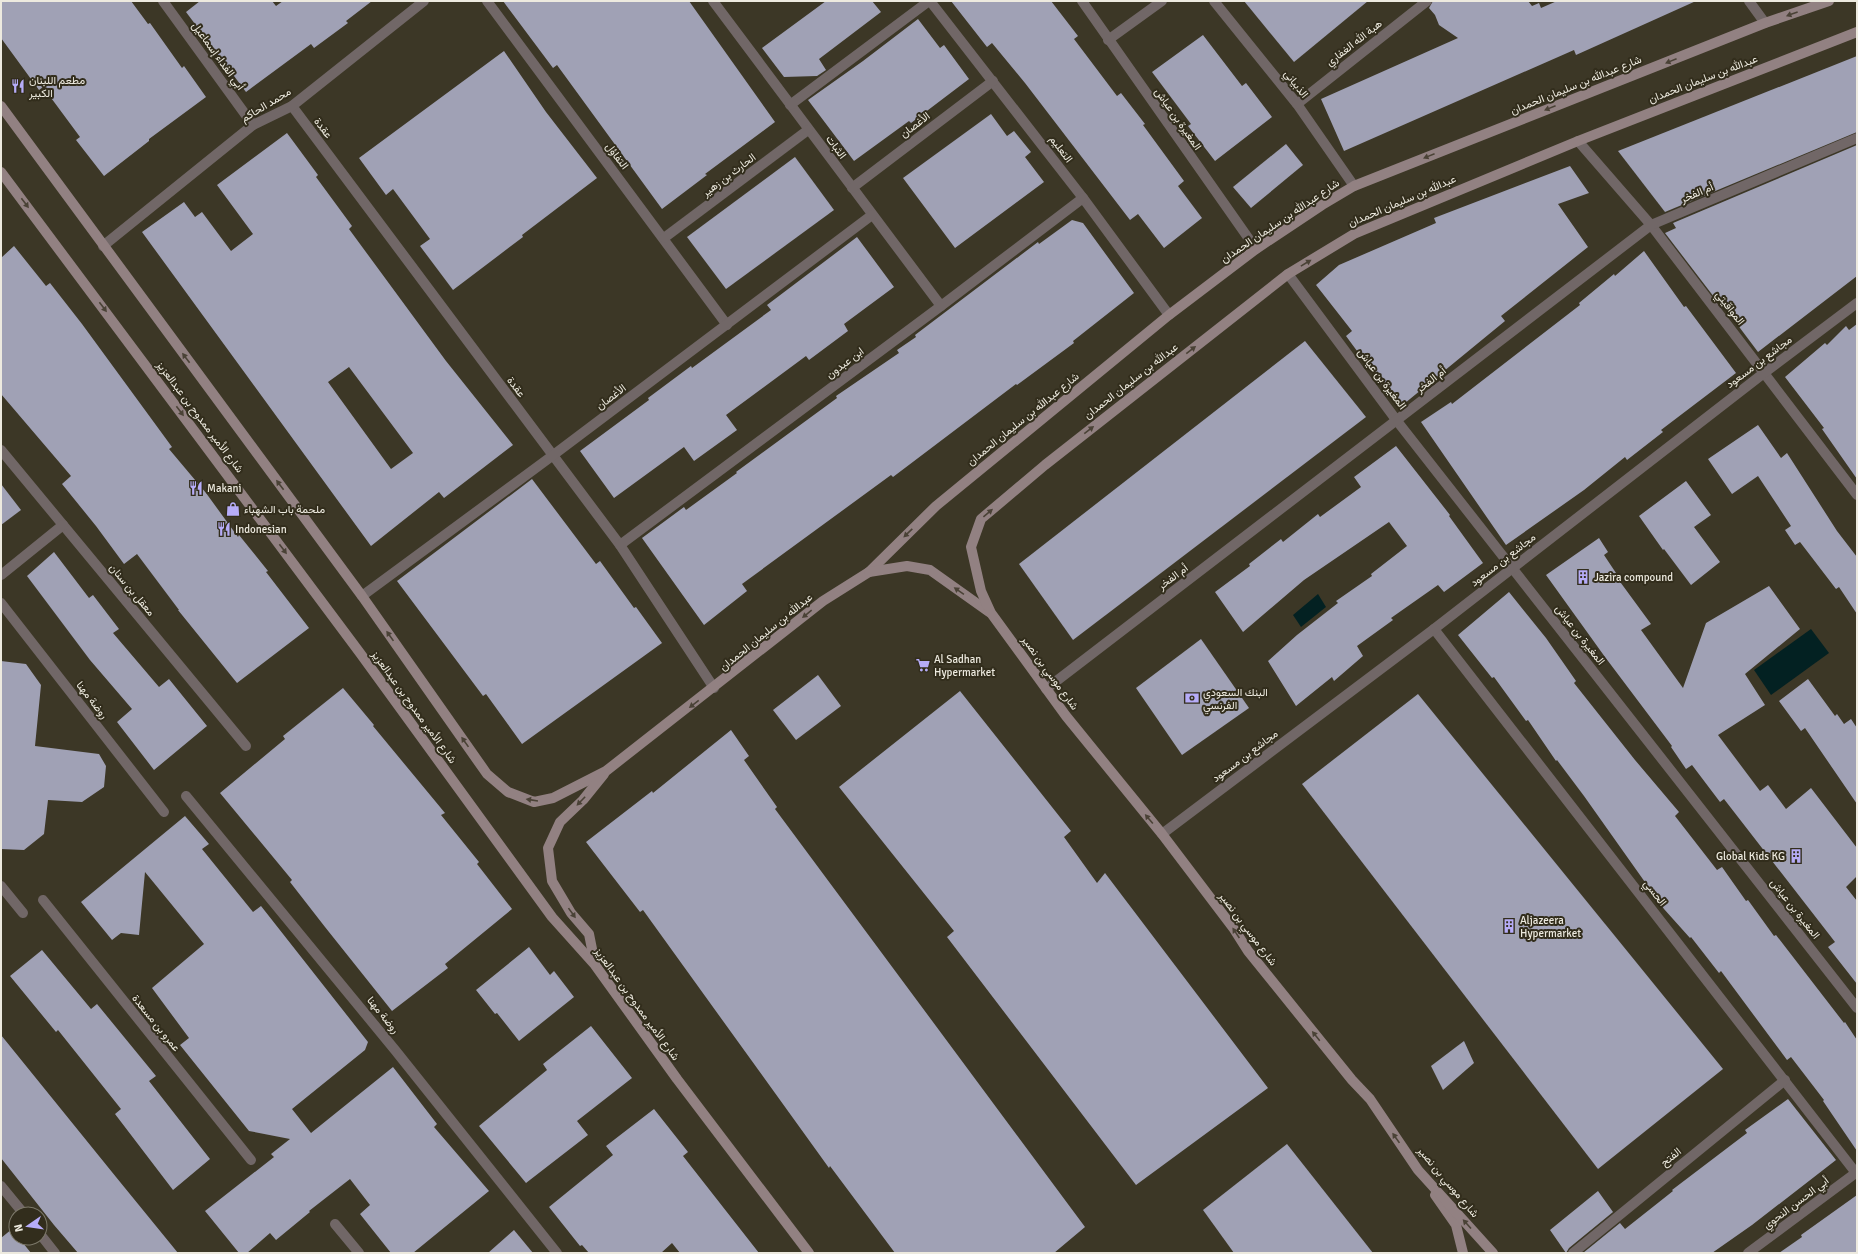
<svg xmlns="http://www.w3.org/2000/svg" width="1858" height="1254" font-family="Signika,Vazirmatn,sans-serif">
<rect width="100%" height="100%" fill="#3c3726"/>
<g fill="#032122">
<path d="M1318,594L1326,607L1301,627L1293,615Z"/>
<path d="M1811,629L1829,653L1771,695L1754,670Z"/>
</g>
<g fill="#a0a1b5" fill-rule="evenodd">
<path d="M1,1H131L148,24L150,23L182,68L184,66L206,97L149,139V141L104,176L76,140L80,137L43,87L39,90L1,38Z"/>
<path d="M200,1H272L276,6L283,1H372L346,21L348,23L314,48L311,44L246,92L186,12Z"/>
<path d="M503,1H689L775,122L705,174L707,175L662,209L557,65L553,68Z"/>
<path d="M826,1H872L881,12L819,59L826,70L817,76L784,77L762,48Z"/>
<path d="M951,1H1051L1078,36L1074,39L1117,96L1121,93L1145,124L1143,125L1184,181L1178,186L1202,218L1164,248L1138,214L1130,220L1025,83L992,43L987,47Z"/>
<path d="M1244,1H1368L1294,62Z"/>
<path d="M1433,1H1528L1532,6L1539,3L1541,8L1557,1H1696L1576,55L1574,50L1344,151L1321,99L1458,38L1439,25L1435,15L1429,8Z"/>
<path d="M918,19L940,48L944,45L969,79L911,123L909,121L854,161L808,100L863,61Z"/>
<path d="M1203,35L1242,86L1246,83L1272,117L1215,161L1188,126L1191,124L1152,72Z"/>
<path d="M504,51L546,112L597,178L522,235L523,237L453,290L420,246L430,239L393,189L386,195L359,158Z"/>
<path d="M1857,56V132L1665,212L1618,151Z"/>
<path d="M991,114L1007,136L1014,131L1031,152L1025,157L1044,182L955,248L903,178Z"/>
<path d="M287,133L318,175L316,177L352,226L349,229L446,361L513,445L444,498L439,492L371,546L142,232L184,202L195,217L202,212L231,251L253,234L217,185ZM349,367L413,453L391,469L328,382Z"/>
<path d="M1286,144L1303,165L1251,208L1233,187Z"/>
<path d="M1857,145V276L1758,352L1716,296L1714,297L1665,233L1676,228L1673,223Z"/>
<path d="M795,157L834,210L726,289L687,237Z"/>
<path d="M1570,166L1589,193L1558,204L1588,247L1501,316L1505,321L1399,408L1346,336L1352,331L1316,285L1339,265L1436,223L1434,218Z"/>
<path d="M1072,220L1083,223L1134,293L1073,341L1074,343L1017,385L1016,384L893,477L891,475L742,584L747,591L704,625L642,538L684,507L686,510L737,473L736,472L837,398L836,396L899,353L897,350L916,337L915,335L1038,242L1039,244Z"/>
<path d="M857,237L894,287L844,324L848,331L809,360L806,356L726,415L737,430L694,461L684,447L614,498L580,451L649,400L648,398L691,366L692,368L771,310L767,305Z"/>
<path d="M14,246L46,286L50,283L82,324L172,447L169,449L206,493L238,537L239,535L268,571L266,572L309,628L237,683L178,610H179L137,554L124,564L96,526L62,484L71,476L1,394V258Z"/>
<path d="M1644,251L1684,307L1686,306L1736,373L1661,430L1663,432L1627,460L1625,457L1584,490L1506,545L1421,422L1451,402L1452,404L1580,305L1579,303L1614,274L1615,276Z"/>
<path d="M1857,324V479L1822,429L1824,428L1785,377L1825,343L1827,345L1846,326L1849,330Z"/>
<path d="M1305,341L1366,417L1073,640L1019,564Z"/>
<path d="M1758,425L1781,458L1787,453L1837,531L1857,557V614L1839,587L1836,589L1800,542L1795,545L1785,530L1791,526L1758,476L1732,494L1708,459Z"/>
<path d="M1396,446L1450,515L1449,516L1483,563L1444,592L1438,585L1391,618L1393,620L1357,646L1363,656L1334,681L1332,677L1296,706L1268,661L1297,635L1338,603L1336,601L1372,576L1371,574L1407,546L1389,522L1304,580L1243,632L1215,592L1250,566L1249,564L1281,539L1283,542L1318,514L1320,517L1361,487L1354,477Z"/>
<path d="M532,479L596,564L600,561L634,608L636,607L662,643L522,744L486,694L483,696L397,581Z"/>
<path d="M1686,481L1711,515L1694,527L1720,562L1691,585L1664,549L1663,550L1639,516Z"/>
<path d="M1,484L21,510L1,525Z"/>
<path d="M1599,538L1608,552L1604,555L1620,579H1618L1651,624L1641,630L1683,688L1706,623L1769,586L1800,629L1745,674L1765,705L1718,735L1760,791L1768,785L1786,809L1811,788L1857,848V876L1846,887L1857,901V984L1828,947L1835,942L1724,799L1720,802L1692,765L1686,769L1671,747L1672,746L1605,657L1546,575Z"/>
<path d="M54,552L89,598L93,595L119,629L113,633L159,687L169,679L207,726L154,770L117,722L132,709L90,660L27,576Z"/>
<path d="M1509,592L1546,638L1576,681L1574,683L1635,760L1679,812L1675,816L1717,870L1722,867L1746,901L1748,900L1774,936L1776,935L1844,1023L1845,1022L1857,1040V1151L1823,1101L1824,1100L1791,1057L1787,1060L1721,971L1719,973L1691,937L1690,938L1664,909L1584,796L1557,760L1556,761L1528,720L1526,721L1494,677L1492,678L1458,635Z"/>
<path d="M1201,639L1249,708L1182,755L1136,688Z"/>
<path d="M1,661L26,664L41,685L35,746L99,754L106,766L104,787L82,802L48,800L44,834L24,850L1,849Z"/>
<path d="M818,675L841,706L796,740L773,710Z"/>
<path d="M1808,679L1835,716L1837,714L1844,724L1851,719L1857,728V804L1805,728L1801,731L1779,701Z"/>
<path d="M343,688L374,725L373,726L445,813L441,815L479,862L477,864L512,909L445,964L448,968L392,1011L325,927L290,882L292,880L220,793L285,739L283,736Z"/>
<path d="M960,691L1071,831L1064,837L1097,883L1105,873L1268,1088L1136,1185L947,937L954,931L839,787Z"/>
<path d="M1418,694L1723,1069L1598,1169L1302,784Z"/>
<path d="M731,730L749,756L744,760L777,807L775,809L1085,1227L1054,1253H895L830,1166L829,1168L643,910L640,912L586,842L652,791L653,793Z"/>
<path d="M185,816L209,844L202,849L253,912L261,906L368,1042L365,1050L292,1109L311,1133L393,1067L437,1124L434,1127L489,1191L413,1253H391L360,1214L370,1205L350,1179L309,1211L310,1212L276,1240L270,1233L247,1253H239L205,1211L274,1157L271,1154L290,1139L249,1131L180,1045L189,1038L152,988L204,944L145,872L139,935L121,933L112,940L81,902Z"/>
<path d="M529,947L550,975L554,971L574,997L519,1041L497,1013L495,1014L476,990Z"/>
<path d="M42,950L91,1009L97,1004L156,1076L149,1081L210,1159L173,1190L115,1114L121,1109L58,1030L56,1032L10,976Z"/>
<path d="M591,1026L632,1078L577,1121L588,1135L526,1183L479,1126L547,1070L543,1064Z"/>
<path d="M1,1035L116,1177L178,1253H78L54,1225L1,1158Z"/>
<path d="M1464,1041L1474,1063L1443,1090L1431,1066Z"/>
<path d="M1788,1099L1836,1160L1752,1225L1712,1253H1583L1620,1223L1625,1229L1673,1191L1672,1190L1747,1133L1745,1130Z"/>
<path d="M654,1109L688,1152L683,1156L759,1253H680L672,1243L661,1253H589L582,1245L580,1246L549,1207L613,1155L606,1146Z"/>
<path d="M1287,1144L1373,1253H1234L1203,1210Z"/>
<path d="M1598,1191L1613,1212L1569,1248L1566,1253L1550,1230Z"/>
<path d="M1857,1195V1253H1779L1802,1237L1801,1235Z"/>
<path d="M12,1229L16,1234V1238H19L31,1253H1V1238Z"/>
<path d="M514,1230L533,1253H488Z"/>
</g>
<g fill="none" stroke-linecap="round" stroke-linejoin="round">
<g stroke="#716767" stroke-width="10">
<path d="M163,1L253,125"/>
<path d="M487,1L727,325"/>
<path d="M713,1L941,306"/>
<path d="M930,1L1083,198L1169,315"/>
<path d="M1082,1L1256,249"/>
<path d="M1214,1L1297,104L1354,186"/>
<path d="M1749,1L1765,23"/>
<path d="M1108,40L1162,1"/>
<path d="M1297,104L1427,1"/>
<path d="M790,105L929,1"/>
<path d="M292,106L620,545L714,688"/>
<path d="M1578,141L1651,225L1857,495"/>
<path d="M852,188L993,81"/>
<path d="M664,238L808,130"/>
<path d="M103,246L253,125L292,106L424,1"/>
<path d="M1288,274L1397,421L1857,1008"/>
<path d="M1,450L246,746"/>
<path d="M620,545L941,306L1083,198"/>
<path d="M1,575L63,525"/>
<path d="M362,596L552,456L872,215"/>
<path d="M1,603L164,812"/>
<path d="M1434,629L1856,1173"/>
<path d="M1046,689L1651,225L1857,138"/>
<path d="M186,796L395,1050L557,1253"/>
<path d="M1162,834L1434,629L1764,373L1857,303"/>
<path d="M1,886L23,913"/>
<path d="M43,900L251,1160"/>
<path d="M1,1186L24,1214"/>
<path d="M335,1224L359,1253"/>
<path d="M40,1234L55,1253"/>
<path d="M1573,1253L1785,1080"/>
<path d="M1748,1253L1857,1172"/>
</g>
<g stroke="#928182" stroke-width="10">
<path d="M1,106L362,596L487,774L508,792L534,802L553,798L606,771L823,601L869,572L936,506L1169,315L1256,249L1322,205L1354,186L1765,23L1829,1"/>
<path d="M1,172L360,653L552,917L595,965L677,1079L809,1253"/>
<path d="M869,572L907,566L930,570L989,612"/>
<path d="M595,964L589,934L571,913L552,881L548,848L560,822L583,800L604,774"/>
<path d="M1435,1195L1456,1225L1463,1253"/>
<path d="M1493,1253L1418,1170L1370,1099L1352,1080L1248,951L1234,929L1162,834L1066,716L991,613L981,591L971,547L981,519L1045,465L1288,274L1354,234L1578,141L1857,32"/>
</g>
</g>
<defs><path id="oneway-solid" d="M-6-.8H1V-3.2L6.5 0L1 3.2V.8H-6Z"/></defs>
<g fill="#4a4236">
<use href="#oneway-solid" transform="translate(1792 14) rotate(160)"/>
<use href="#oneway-solid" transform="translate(1671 61) rotate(158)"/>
<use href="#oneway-solid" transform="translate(1550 108) rotate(158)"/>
<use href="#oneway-solid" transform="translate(1429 156) rotate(158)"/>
<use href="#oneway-solid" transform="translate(25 203) rotate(53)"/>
<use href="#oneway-solid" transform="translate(1306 263) rotate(-31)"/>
<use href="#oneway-solid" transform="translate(103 307) rotate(53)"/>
<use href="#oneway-solid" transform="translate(1191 350) rotate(-38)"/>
<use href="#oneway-solid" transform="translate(186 358) rotate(-127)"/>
<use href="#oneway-solid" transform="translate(180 411) rotate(53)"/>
<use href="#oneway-solid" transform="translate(1089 430) rotate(-38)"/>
<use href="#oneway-solid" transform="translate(280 485) rotate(-127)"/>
<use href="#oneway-solid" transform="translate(988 513) rotate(-40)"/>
<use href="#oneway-solid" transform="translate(908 533) rotate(136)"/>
<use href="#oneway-solid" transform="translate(283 549) rotate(53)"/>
<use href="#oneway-solid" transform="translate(959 591) rotate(-145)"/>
<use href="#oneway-solid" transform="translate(807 614) rotate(141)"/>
<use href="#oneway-solid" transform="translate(390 636) rotate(-125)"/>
<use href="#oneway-solid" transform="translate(694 704) rotate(142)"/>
<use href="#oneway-solid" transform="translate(465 742) rotate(-125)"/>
<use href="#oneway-solid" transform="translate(532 800) rotate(-171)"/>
<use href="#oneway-solid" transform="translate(581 801) rotate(134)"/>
<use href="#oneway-solid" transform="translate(1149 819) rotate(-130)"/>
<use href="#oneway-solid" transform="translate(572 913) rotate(54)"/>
<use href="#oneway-solid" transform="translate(1236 933) rotate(-124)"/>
<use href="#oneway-solid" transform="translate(1316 1036) rotate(-129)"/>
<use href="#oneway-solid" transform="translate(1396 1138) rotate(-125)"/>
<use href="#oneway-solid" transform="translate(1467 1224) rotate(-132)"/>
</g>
<defs>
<symbol id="restaurant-bare" viewBox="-9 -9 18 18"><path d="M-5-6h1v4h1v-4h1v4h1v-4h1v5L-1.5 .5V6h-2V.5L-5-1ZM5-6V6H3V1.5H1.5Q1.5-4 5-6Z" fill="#b6acf8" stroke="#322d1c" stroke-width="2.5" paint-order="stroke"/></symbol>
<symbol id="shop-bare" viewBox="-9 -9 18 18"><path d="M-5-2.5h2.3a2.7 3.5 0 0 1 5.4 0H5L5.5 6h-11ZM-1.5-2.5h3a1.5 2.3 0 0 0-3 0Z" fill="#b6acf8" stroke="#322d1c" stroke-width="2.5" paint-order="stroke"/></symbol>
<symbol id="building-bare" viewBox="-9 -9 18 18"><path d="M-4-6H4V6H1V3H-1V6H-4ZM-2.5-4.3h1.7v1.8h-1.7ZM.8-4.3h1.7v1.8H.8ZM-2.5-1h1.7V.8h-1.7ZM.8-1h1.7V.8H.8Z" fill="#b6acf8" stroke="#322d1c" stroke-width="2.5" paint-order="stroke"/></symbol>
<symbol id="supermarket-bare" viewBox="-9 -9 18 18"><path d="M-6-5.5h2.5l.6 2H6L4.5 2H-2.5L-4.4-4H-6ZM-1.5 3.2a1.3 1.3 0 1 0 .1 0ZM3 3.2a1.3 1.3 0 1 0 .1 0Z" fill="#b6acf8" stroke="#322d1c" stroke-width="2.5" paint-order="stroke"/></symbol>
<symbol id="bank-bare" viewBox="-9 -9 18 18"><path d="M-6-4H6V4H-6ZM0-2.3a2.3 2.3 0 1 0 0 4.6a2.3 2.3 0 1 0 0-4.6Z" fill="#b6acf8" stroke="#322d1c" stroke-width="2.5" paint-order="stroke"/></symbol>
</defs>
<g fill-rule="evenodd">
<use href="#restaurant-bare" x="8" y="76" width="20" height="20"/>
<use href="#restaurant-bare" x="186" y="478" width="20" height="20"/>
<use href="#shop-bare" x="223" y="499" width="20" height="20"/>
<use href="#restaurant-bare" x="214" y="519" width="20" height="20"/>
<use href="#building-bare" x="1573" y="567" width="20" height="20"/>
<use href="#supermarket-bare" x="913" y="655" width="20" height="20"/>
<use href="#bank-bare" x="1182" y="688" width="20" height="20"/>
<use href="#building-bare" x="1786" y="846" width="20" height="20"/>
<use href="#building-bare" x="1499" y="916" width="20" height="20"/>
</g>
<g text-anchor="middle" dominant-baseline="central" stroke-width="4" stroke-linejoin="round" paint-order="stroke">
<g font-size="11" fill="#edeadf" stroke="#322d1c">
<text transform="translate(1354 43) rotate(-38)">هبة الله الغفاري</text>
<text transform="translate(218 56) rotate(54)">أبي الفداء إسماعيل</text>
<text transform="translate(1703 79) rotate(-21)">عبدالله بن سليمان الحمدان</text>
<text transform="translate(1296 84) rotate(52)">الذبياني</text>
<text transform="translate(1576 85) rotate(-22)">شارع عبدالله بن سليمان الحمدان</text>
<text transform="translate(266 105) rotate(-31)">محمد الحاكم</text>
<text transform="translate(1178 119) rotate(55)">المغيرة بن عياش</text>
<text transform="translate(915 125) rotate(-37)">الأغصان</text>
<text transform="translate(323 128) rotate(53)">عقدة</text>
<text transform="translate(836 147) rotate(53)">الثبات</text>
<text transform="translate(1061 149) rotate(53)">التعليم</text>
<text transform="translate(617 156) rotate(53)">التفاؤل</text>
<text transform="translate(729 175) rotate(-37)">الحارث بن زهير</text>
<text transform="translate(1697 193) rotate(-23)">أم الفخر</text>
<text transform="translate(1402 201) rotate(-23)">عبدالله بن سليمان الحمدان</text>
<text transform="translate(1280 221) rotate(-34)">شارع عبدالله بن سليمان الحمدان</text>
<text transform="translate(1730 308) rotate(52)">المواقيتي</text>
<text transform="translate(1759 362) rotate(-37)">مجاشع بن مسعود</text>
<text transform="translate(845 363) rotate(-37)">ابن عبدون</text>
<text transform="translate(1382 379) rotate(53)">المغيرة بن عياش</text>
<text transform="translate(1431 380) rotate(-38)">أم الفخر</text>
<text transform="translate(1131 381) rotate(-38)">عبدالله بن سليمان الحمدان</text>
<text transform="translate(516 387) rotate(53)">عقدة</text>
<text transform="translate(611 397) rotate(-37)">الأغصان</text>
<text transform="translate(200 417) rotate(53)">شارع الأمير ممدوح بن عبدالعزيز</text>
<text transform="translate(1023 419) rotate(-39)">شارع عبدالله بن سليمان الحمدان</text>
<text transform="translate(1503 560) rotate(-38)">مجاشع بن مسعود</text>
<text transform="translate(1173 577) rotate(-37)">أم الفخر</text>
<text transform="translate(132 590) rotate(50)">معقل بن سنان</text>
<text transform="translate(766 632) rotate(-39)">عبدالله بن سليمان الحمدان</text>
<text transform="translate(1580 635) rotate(52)">المغيرة بن عياش</text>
<text transform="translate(1050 673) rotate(54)">شارع موسي بن نصير</text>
<text transform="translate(92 700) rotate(52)">روضة مهنا</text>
<text transform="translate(414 707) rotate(54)">شارع الأمير ممدوح بن عبدالعزيز</text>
<text transform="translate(1245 756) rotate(-37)">مجاشع بن مسعود</text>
<text transform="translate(1655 893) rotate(52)">الحسي</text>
<text transform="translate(1795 909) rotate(52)">المغيرة بن عياش</text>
<text transform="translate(1248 929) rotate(53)">شارع موسي بن نصير</text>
<text transform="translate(637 1004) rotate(54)">شارع الأمير ممدوح بن عبدالعزيز</text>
<text transform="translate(383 1015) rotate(51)">روضة مهنا</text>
<text transform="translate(156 1023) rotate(51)">عمرو بن مسعدة</text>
<text transform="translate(1671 1157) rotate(-39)">الفتح</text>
<text transform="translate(1448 1182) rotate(50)">شارع موسي بن نصير</text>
<text transform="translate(1796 1203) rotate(-37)">أبي الحسن النحوي</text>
</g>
<g font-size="11" fill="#edeadf" stroke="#322d1c" text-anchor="start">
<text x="29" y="80">مطعم اللبنان<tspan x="29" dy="13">الكبير</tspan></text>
<text x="207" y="488">Makani</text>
<text x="244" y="509">ملحمة باب الشهباء</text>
<text x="235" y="529">Indonesian</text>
<text x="1594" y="577">Jazira compound</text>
<text x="934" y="659">Al Sadhan<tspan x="934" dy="13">Hypermarket</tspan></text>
<text x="1203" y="692">البنك السعودي<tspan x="1203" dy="13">الفرنسي</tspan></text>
<text x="1785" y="856" text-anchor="end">Global Kids KG</text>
<text x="1520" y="920">Aljazeera<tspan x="1520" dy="13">Hypermarket</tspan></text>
</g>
</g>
<rect width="1858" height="1254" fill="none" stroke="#edeadf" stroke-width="4"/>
<g transform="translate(28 1226) rotate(257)"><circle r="19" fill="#322d1c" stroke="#7d796a"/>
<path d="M0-3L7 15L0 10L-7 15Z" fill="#b6acf8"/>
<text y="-6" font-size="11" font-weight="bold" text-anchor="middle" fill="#edeadf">N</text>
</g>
</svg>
